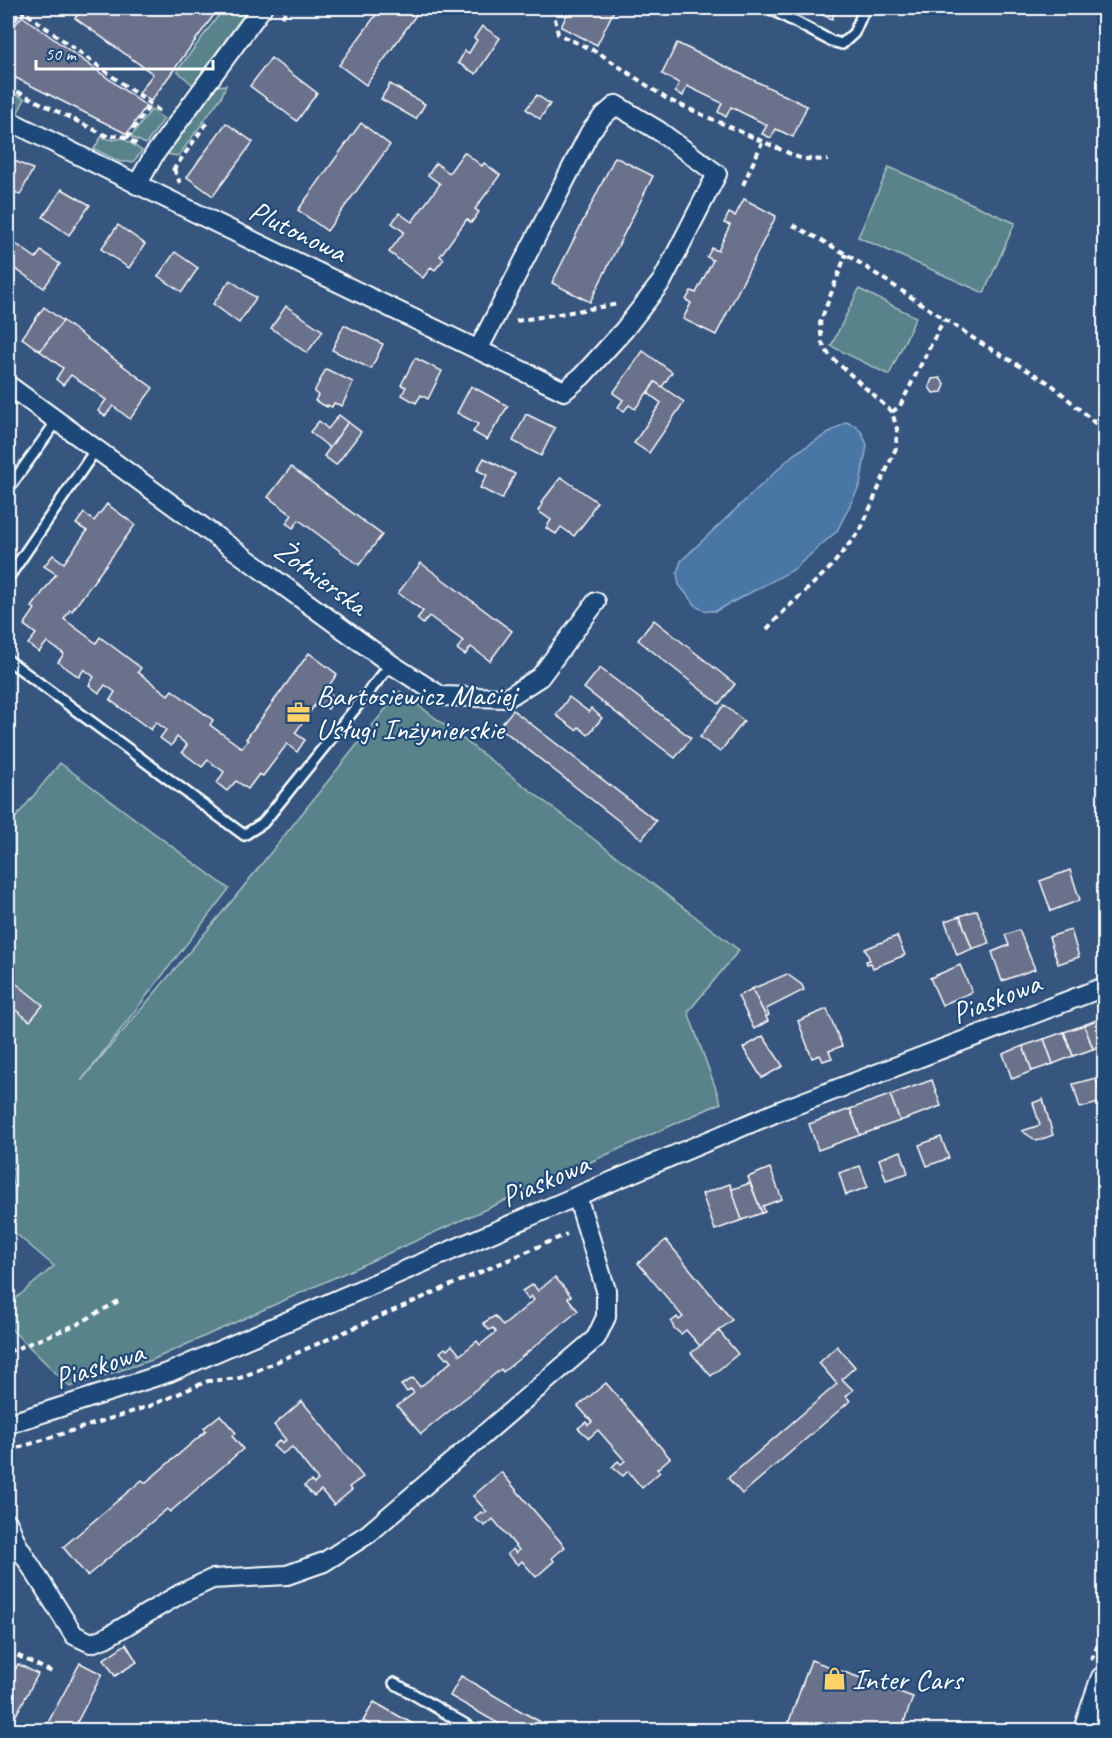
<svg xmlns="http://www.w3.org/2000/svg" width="1112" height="1738" font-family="Caveat,sans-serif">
<rect width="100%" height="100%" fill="#36567f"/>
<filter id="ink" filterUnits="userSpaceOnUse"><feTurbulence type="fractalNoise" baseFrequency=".0167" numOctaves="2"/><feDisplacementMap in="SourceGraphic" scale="12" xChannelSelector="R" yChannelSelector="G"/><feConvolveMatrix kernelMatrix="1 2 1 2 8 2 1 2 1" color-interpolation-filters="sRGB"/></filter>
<g filter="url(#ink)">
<g fill="#59838a" stroke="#acc1c4" stroke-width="1.5">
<path d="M224,8H249L193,85L177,71Z"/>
<path d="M226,85L222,96L180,154L177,156L166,154L215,86Z"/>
<path d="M8,90L25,99L18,112L14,114L8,111Z"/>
<path d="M151,110L164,119L146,144L131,137Z"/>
<path d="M101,137L113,140L123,138L142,151L133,162H120L94,149Z"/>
<path d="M889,167L1015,223L984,293L858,237Z"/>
<path d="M859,289L916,317L889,375L831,346Z"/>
<path d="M400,691L739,950L688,1012L721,1103L152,1360L70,1387L8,1326V1305L54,1266L9,1228L14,1167L8,1174V827L60,763L229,889L81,1081L236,896Z"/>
</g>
<path fill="#4a77a5" stroke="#92adc9" stroke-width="1.5" d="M846,422L856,426L862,433L867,445L860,485L837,531L793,570L716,611H705L697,607L679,585L677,573L681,561L794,454Z"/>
<g fill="#6a718b" stroke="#fff" stroke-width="1.5">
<path d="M83,8H219L151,101L139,93L153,74L75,18Z"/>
<path d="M381,8H421L366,85L339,65Z"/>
<path d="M570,8H615L597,45L561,27Z"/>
<path d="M806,8H837L832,19Z"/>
<path d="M22,16L146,106L127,134L8,74V34Z"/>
<path d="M482,26L500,38L476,74L458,63L465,51L469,53L477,40L474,38Z"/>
<path d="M677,43L807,106L793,137L776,129L771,138L762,134L767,125L731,107L726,117L718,112L722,103L687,86L683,96L675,92L679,83L662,74Z"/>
<path d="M271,58L317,93L297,121L250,86Z"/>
<path d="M390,84L425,104L416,119L381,99Z"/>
<path d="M537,95L550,104L540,119L526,109Z"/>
<path d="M226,123L253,142L213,196L187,177Z"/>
<path d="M361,123L390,145L327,231L298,210Z"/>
<path d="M464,152L482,166L484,163L500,175L475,209L479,212L471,223L467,219L440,256L444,259L435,270L431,267L423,278L389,252L404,232L392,223L399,213L412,222L440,184L428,175L436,163L449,173Z"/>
<path d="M615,157L653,176L590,302L552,283Z"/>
<path d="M8,158L33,169L20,195L8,188Z"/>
<path d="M62,189L90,205L69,235L43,217Z"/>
<path d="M744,199L776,216L716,335L683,319L691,303L686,300L691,291L696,293L713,260L707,257L712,248L718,251L730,225L724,223L729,213L735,216Z"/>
<path d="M118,225L145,244L129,268L101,249Z"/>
<path d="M9,239L36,258L41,251L60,264L44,288L8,264Z"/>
<path d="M175,252L198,268L182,292L158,276Z"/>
<path d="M230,280L256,298L239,323L213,304Z"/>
<path d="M286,306L323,331L307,353L271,328Z"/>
<path d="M44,307L63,321L40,351L22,338Z"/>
<path d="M63,321L153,388L130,419L113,406L105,416L98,411L106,400L71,375L63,385L56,379L63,368L40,351Z"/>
<path d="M344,325L383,344L371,369L332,350Z"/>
<path d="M643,351L672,372L662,387L655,382L635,409L629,405L624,411L618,407L623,400L613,393Z"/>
<path d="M415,358L442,371L428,399L421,395L416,403L402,395L406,387L401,385Z"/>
<path d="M326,369L353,382L342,406L334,403L332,407L327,405V407L315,401L318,395L314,392Z"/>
<path d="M940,378L945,385L942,392L933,393L929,387L932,379Z"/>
<path d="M655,382L684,402L649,453L634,443L661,403L648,393Z"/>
<path d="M471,386L508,406L487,440L473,432L478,424L457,413Z"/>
<path d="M526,414L555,428L541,456L513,441Z"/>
<path d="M339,415L348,422L330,448L310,432L319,421L328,429Z"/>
<path d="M348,422L361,432L336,465L324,456Z"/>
<path d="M484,458L515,474L502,499L480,488L487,475L477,470Z"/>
<path d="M291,467L382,535L359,565L299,520L293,528L286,523L292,515L268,497Z"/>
<path d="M561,477L597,502L590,513L591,514L574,536L561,527L556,534L546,528L551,520L538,511L542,504L541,503Z"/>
<path d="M107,504L135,525L72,611L70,610L64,619L96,643L100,637L141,668L138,672L168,695L172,690L213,720L210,725L242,748L248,740L246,739L309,653L337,674L326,690L336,698L328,709L317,702L295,733L305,740L297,752L287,744L263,776L259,774L248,789L236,781L227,791L217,783L224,772L208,760L202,767L182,752L187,745L177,737L171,746L160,738L166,730L156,722L151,730L110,700L115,692L105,685L99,693L89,685L94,677L84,669L79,677L58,662L64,654L47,642L39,652L28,644L36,634L24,625L35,609L32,607L56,574L44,566L53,555L64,563L87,531L76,524L84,513L94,521Z"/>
<path d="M421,563L512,631L490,661L471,647L465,655L457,649L463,641L429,616L423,624L417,619L423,611L398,593Z"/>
<path d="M654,620L735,684L719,704L638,640Z"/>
<path d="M600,668L691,738L675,758L584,688Z"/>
<path d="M569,697L589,712L591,708L602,718L588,735L579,727L576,730L556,715Z"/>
<path d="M724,705L744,721L720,752L700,737Z"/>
<path d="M513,710L656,821L642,839L499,727Z"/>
<path d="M1070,870L1080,900L1051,911L1040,881Z"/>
<path d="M977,910L989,943L972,949L960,916Z"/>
<path d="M960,916L972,949L957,955L945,921Z"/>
<path d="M1019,930L1035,969L1002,981L992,952L1009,945L1005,935Z"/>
<path d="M1071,930L1079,957L1058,964L1049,937Z"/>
<path d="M897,936L905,955L873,968L871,963L867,964L866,961L870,960L865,949Z"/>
<path d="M960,965L972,992L942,1005L930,978Z"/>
<path d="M787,974L802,985L804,990L766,1009L769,1015L766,1017L752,989Z"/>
<path d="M8,977L43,1005L30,1021L8,1004Z"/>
<path d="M752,989L768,1021L754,1029L738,996Z"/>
<path d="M827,1009L842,1046L829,1051L832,1058L823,1061L820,1055L812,1058L798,1021Z"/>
<path d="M1104,1017V1045L1093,1049L1084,1025Z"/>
<path d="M1084,1025L1093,1049L1073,1056L1064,1032Z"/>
<path d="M1064,1032L1073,1056L1053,1064L1044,1039Z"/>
<path d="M763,1036L783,1066L762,1078L743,1048Z"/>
<path d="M1044,1039L1053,1064L1032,1071L1023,1046Z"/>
<path d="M1023,1046L1032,1071L1012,1079L1003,1054Z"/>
<path d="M1096,1078L1102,1102L1080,1108L1073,1084Z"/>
<path d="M932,1080L941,1106L900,1121L890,1095Z"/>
<path d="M890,1095L900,1121L860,1135L850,1109Z"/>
<path d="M1043,1099L1053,1135L1037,1141L1022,1131L1040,1125L1033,1103Z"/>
<path d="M850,1109L860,1135L818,1150L809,1124Z"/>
<path d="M941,1137L949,1158L927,1166L919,1145Z"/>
<path d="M901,1151L908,1173L886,1180L879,1159Z"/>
<path d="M860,1166L868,1187L846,1195L839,1173Z"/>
<path d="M770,1168L782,1199L763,1206L765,1212L762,1213L748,1177Z"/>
<path d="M750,1183L762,1213L742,1220L730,1190Z"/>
<path d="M730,1184L742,1220L715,1230L702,1194Z"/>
<path d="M666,1240L732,1320L700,1346L686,1330L681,1334L674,1328L671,1322L677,1317L679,1320L683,1317L638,1263Z"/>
<path d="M555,1277L571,1296L568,1298L578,1311L503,1372L501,1369L421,1434L397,1406L414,1393L411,1389L407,1392L401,1385L413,1378L420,1387L452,1361L449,1357L446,1359L440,1352L445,1348L447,1350L452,1345L460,1355L477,1341L480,1345L496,1332L493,1328L489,1330L483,1323L495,1316L503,1326L534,1300L531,1296L528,1299L522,1291L533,1284L538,1291Z"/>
<path d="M719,1331L738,1354L711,1376L691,1353Z"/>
<path d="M837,1346L855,1367L842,1379L853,1390L846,1396L850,1401L742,1494L728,1478L837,1384L819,1363Z"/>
<path d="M606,1383L670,1458L657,1469L660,1472L642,1488L628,1471L623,1476L612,1467L618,1461L621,1464L625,1461L598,1430L589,1438L578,1428L586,1422L588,1425L592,1422L578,1406Z"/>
<path d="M302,1401L363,1477L349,1487L352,1490L334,1505L321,1490L314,1496L304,1486L311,1481L314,1484L318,1480L292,1447L282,1454L273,1446L280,1440L282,1443L286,1440L274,1425Z"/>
<path d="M220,1415L236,1433L232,1436L243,1449L170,1512L167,1509L87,1576L63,1547L142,1480L145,1483L206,1431L204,1428Z"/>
<path d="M501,1472L565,1547L552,1558L554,1561L536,1577L522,1561L518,1565L507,1554L513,1549L516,1553L519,1550L493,1519L485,1526L474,1518L481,1512L483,1514L487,1512L473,1496Z"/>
<path d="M126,1644L137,1662L115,1676L104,1659Z"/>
<path d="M811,1660L913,1697L901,1730H786Z"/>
<path d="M80,1663L102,1674L73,1730H44Z"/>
<path d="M18,1664L38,1674L8,1730V1684Z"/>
<path d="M461,1676L519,1710L555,1730L508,1729L450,1696Z"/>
<path d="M374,1702L397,1715L424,1730H379L363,1721Z"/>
</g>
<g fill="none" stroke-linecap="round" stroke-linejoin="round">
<defs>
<g id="lane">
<path d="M769,8L831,41L842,44L854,33L865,8"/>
<path d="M8,489L57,421"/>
<path d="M8,578L96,449"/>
<path d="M8,660L244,835L263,823L391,664"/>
<path d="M394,1683L475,1730"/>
</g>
<g id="street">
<path d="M8,120C192,212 378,302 564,391L582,376L624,330L662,281L717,174L659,131L616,105L602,117L590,132L478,350"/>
<path d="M137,185L154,155L262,8"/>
<path d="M8,385L391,664L441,696L507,698L540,677L596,602"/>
<path d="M8,1424L170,1372L577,1196L782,1110L1104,987"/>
<path d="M8,1523L17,1544L74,1635L91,1643L105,1638L180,1594L212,1579L287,1575L324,1562L368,1534L596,1338L606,1317V1290L577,1196"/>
</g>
<path id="secondary" d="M1087,1730L1104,1680"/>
</defs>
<use href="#lane" stroke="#fff" stroke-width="14"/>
<use href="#street" stroke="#fff" stroke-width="22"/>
<use href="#secondary" stroke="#fff" stroke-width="30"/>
<g stroke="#fff" stroke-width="4" stroke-dasharray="6 4.5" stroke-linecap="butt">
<path d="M19,8L161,112"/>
<path d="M553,8L558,34L599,53L667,99L802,159L828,160"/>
<path d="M282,17L288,8"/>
<path d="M8,29L19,14L25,12"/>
<path d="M8,87L109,137L121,135L137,144"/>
<path d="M127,138L151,104"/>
<path d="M172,168L174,169L208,121"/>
<path d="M174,169L180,183"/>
<path d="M743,185L762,143"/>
<path d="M793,225L846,254L979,342L1051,384L1104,431"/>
<path d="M516,321L619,304"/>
<path d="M892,412L900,406L944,319"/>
<path d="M767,629L785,610L830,568L861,529L896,448L897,429L892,412L830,356L822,343L820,323L846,254"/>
<path d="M8,1352L78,1324L122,1299"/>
<path d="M8,1451L150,1406L208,1381L240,1378L567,1234"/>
<path d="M8,1651L54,1673"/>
<path d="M1091,1660L1104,1631"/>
</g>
<use href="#lane" stroke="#1f4a7a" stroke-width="9"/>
<use href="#street" stroke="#1f4a7a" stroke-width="18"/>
<use href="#secondary" stroke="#1f4a7a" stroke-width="26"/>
</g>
</g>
<defs>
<symbol id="office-bare" viewBox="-9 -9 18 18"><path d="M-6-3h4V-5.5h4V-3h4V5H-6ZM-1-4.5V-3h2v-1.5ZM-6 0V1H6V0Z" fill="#ffd166" stroke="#1f4a7a" stroke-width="2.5" paint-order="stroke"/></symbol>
<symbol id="shop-bare" viewBox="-9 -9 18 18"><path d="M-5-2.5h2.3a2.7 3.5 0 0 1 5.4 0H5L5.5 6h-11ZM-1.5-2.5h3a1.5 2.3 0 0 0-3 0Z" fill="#ffd166" stroke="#1f4a7a" stroke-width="2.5" paint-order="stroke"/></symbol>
</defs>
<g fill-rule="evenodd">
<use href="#office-bare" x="282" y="696" width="33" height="33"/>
<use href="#shop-bare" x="818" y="1662" width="33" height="33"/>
</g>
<g text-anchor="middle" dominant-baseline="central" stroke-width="4.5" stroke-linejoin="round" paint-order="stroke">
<g font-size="30" fill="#fff" stroke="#1f4a7a">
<text transform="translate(298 231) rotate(26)">Plutonowa</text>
<text transform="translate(321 577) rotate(36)">Żołnierska</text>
<text transform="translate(996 998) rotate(-21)">Piaskowa</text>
<text transform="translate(545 1180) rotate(-23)">Piaskowa</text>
<text transform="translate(99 1365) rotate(-18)">Piaskowa</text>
</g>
<g font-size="30" fill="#fff" stroke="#1f4a7a" text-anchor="start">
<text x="316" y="695">Bartosiewicz Maciej<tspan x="316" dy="34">Usługi Inżynierskie</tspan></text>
<text x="852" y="1679">Inter Cars</text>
</g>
</g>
<rect width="1112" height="1738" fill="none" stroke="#1f4a7a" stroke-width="30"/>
<rect x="15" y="15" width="1082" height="1708" fill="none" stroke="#fff" stroke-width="2" filter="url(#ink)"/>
<path d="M36 60v9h177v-9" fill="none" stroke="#ffffff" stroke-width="3"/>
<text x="45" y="60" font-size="18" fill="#ffffff" stroke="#1f4a7a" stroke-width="4.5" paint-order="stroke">50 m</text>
</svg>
